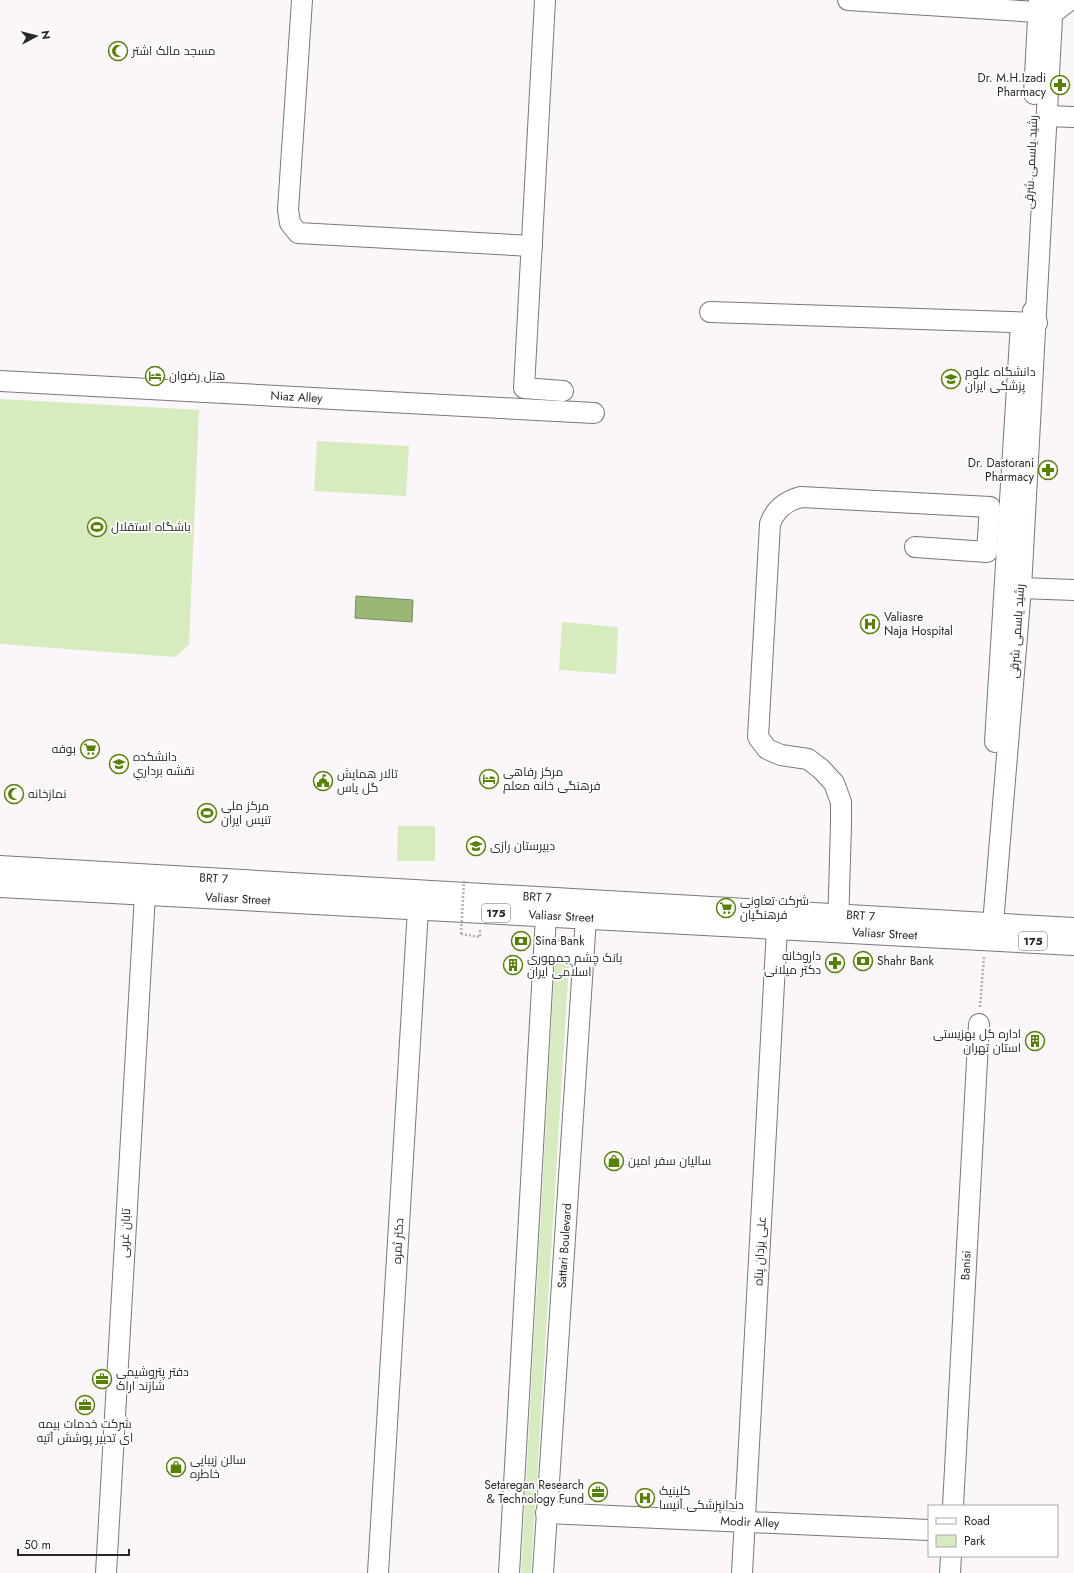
<svg xmlns="http://www.w3.org/2000/svg" width="1074" height="1573" font-family="Jost,Cairo,sans-serif">
<rect width="100%" height="100%" fill="#faf6f9"/>
<g fill="#d6ecbf">
<path d="M0,399L199,410L189,645L175,657L0,644Z"/>
<path d="M317,441L409,446L406,496L314,491Z"/>
<path d="M562,622L618,627L616,674L559,670Z"/>
<path d="M398,826H435V861H397Z"/>
<path d="M565,957L569,964L531,1573H521L555,961Z"/>
</g>
<path fill="#99b875" stroke="#778d5e" d="M356,596L413,600L412,622L355,618Z"/>
<g fill="none" stroke-linecap="round" stroke-linejoin="round">
<defs>
<g id="minor">
<path d="M302,0L288,210L290,223L298,233L532,246"/>
<path d="M545,0L524,388L563,391"/>
<path d="M848,0L1053,13L1070,0"/>
<path d="M1034,94L1039,0"/>
<path d="M1047,116L1074,117"/>
<path d="M710,312L1037,323L1033,311"/>
<path id="s1" d="M0,381L594,413"/>
<path d="M1021,588L1074,590"/>
<path d="M995,742L1021,323"/>
<path id="s2" d="M0,866L1074,928"/>
<path d="M838,927L841,824V802L834,783L821,769L808,759L781,755L767,749L758,737L770,524C775,509 786,501 801,497L990,507L987,552L915,547"/>
<path d="M992,936L1021,588L1053,0"/>
<path d="M544,956C559,948 568,950 583,959"/>
<path id="s3" d="M953,1506L979,1024"/>
<path id="s4" d="M546,1513L929,1530"/>
<path d="M106,1573L145,894"/>
<path d="M378,1573L418,909"/>
<path d="M509,1573L546,916"/>
<path id="s5" d="M543,1573L586,918"/>
<path d="M742,1573L777,928"/>
<path d="M950,1573L951,1556"/>
</g>
<g id="major">
<path id="s6" d="M0,886L1074,944"/>
</g>
</defs>
<use href="#minor" stroke="#7a777a" stroke-width="22"/>
<use href="#major" stroke="#7a777a" stroke-width="24"/>
<g stroke="#b3b0b2" stroke-width="2.5" stroke-dasharray="2 2" stroke-linecap="butt">
<path d="M461,934L480,937V930"/>
<path d="M980,1007L984,957"/>
</g>
<use href="#minor" stroke="#fff" stroke-width="20"/>
<use href="#major" stroke="#fff" stroke-width="22"/>
<path stroke="#b3b0b2" stroke-width="2.5" stroke-dasharray="2 2" stroke-linecap="butt" d="M461,934L464,881"/>
</g>
<defs>
<symbol id="mosque-ring" viewBox="-11 -11 22 22"><circle r="9.5" fill="#fff" stroke="#588104" stroke-width="1.5"/><path d="M3.5-4.9A6 6 0 1 0 3.5 4.9A5 5 0 1 1 3.5-4.9Z" fill="#588104"/></symbol>
<symbol id="pharmacy-ring" viewBox="-11 -11 22 22"><circle r="9.5" fill="#fff" stroke="#588104" stroke-width="1.5"/><path d="M-2-6h4v4h4v4h-4v4h-4v-4h-4v-4h4Z" fill="#588104"/></symbol>
<symbol id="hotel-ring" viewBox="-11 -11 22 22"><circle r="9.5" fill="#fff" stroke="#588104" stroke-width="1.5"/><path d="M-6-4.5h1.5V1H6V5H4.5V3h-9V5H-6ZM-4 0a1.8 1.8 0 1 1 3.6 0ZM.5 0V-2.5h3Q6-2.5 6 0Z" fill="#588104"/></symbol>
<symbol id="university-ring" viewBox="-11 -11 22 22"><circle r="9.5" fill="#fff" stroke="#588104" stroke-width="1.5"/><path d="M0-5L7-2L0 1L-7-2ZM-4 1L0 2.5L4 1V4Q0 6-4 4Z" fill="#588104"/></symbol>
<symbol id="stadium-ring" viewBox="-11 -11 22 22"><circle r="9.5" fill="#fff" stroke="#588104" stroke-width="1.5"/><path d="M0-5a6.5 5 0 1 0 0 10a6.5 5 0 1 0 0-10ZM-3.5-1.8h7v3.6h-7Z" fill="#588104"/></symbol>
<symbol id="hospital-ring" viewBox="-11 -11 22 22"><circle r="9.5" fill="#fff" stroke="#588104" stroke-width="1.5"/><path d="M-5-5h3v3.5h4V-5h3V5h-3V1.5h-4V5h-3Z" fill="#588104"/></symbol>
<symbol id="supermarket-ring" viewBox="-11 -11 22 22"><circle r="9.5" fill="#fff" stroke="#588104" stroke-width="1.5"/><path d="M-6-5.5h2.5l.6 2H6L4.5 2H-2.5L-4.4-4H-6ZM-1.5 3.2a1.3 1.3 0 1 0 .1 0ZM3 3.2a1.3 1.3 0 1 0 .1 0Z" fill="#588104"/></symbol>
<symbol id="civic-ring" viewBox="-11 -11 22 22"><circle r="9.5" fill="#fff" stroke="#588104" stroke-width="1.5"/><path d="M-.6-6.5H3V-4.5H.6V-3L4-1V1h2V6H-6V1h2V-1L-.6-3ZM-1.2 2.5V6h2.4V2.5Z" fill="#588104"/></symbol>
<symbol id="school-ring" viewBox="-11 -11 22 22"><circle r="9.5" fill="#fff" stroke="#588104" stroke-width="1.5"/><path d="M0-5L7-2L0 1L-7-2ZM-4 1L0 2.5L4 1V4Q0 6-4 4Z" fill="#588104"/></symbol>
<symbol id="bank-ring" viewBox="-11 -11 22 22"><circle r="9.5" fill="#fff" stroke="#588104" stroke-width="1.5"/><path d="M-6-4H6V4H-6ZM0-2.3a2.3 2.3 0 1 0 0 4.6a2.3 2.3 0 1 0 0-4.6Z" fill="#588104"/></symbol>
<symbol id="building-ring" viewBox="-11 -11 22 22"><circle r="9.5" fill="#fff" stroke="#588104" stroke-width="1.5"/><path d="M-4-6H4V6H1V3H-1V6H-4ZM-2.5-4.3h1.7v1.8h-1.7ZM.8-4.3h1.7v1.8H.8ZM-2.5-1h1.7V.8h-1.7ZM.8-1h1.7V.8H.8Z" fill="#588104"/></symbol>
<symbol id="shop-ring" viewBox="-11 -11 22 22"><circle r="9.5" fill="#fff" stroke="#588104" stroke-width="1.5"/><path d="M-5-2.5h2.3a2.7 3.5 0 0 1 5.4 0H5L5.5 6h-11ZM-1.5-2.5h3a1.5 2.3 0 0 0-3 0Z" fill="#588104"/></symbol>
<symbol id="office-ring" viewBox="-11 -11 22 22"><circle r="9.5" fill="#fff" stroke="#588104" stroke-width="1.5"/><path d="M-6-3h4V-5.5h4V-3h4V5H-6ZM-1-4.5V-3h2v-1.5ZM-6 0V1H6V0Z" fill="#588104"/></symbol>
</defs>
<g fill-rule="evenodd">
<use href="#mosque-ring" x="107" y="40" width="22" height="22"/>
<use href="#pharmacy-ring" x="1049" y="74" width="22" height="22"/>
<use href="#hotel-ring" x="144" y="365" width="22" height="22"/>
<use href="#university-ring" x="940" y="368" width="22" height="22"/>
<use href="#pharmacy-ring" x="1037" y="459" width="22" height="22"/>
<use href="#stadium-ring" x="86" y="516" width="22" height="22"/>
<use href="#hospital-ring" x="859" y="613" width="22" height="22"/>
<use href="#supermarket-ring" x="79" y="738" width="22" height="22"/>
<use href="#university-ring" x="108" y="753" width="22" height="22"/>
<use href="#hotel-ring" x="478" y="768" width="22" height="22"/>
<use href="#civic-ring" x="312" y="770" width="22" height="22"/>
<use href="#mosque-ring" x="3" y="783" width="22" height="22"/>
<use href="#stadium-ring" x="196" y="802" width="22" height="22"/>
<use href="#school-ring" x="465" y="835" width="22" height="22"/>
<use href="#supermarket-ring" x="715" y="897" width="22" height="22"/>
<use href="#bank-ring" x="510" y="930" width="22" height="22"/>
<use href="#bank-ring" x="852" y="950" width="22" height="22"/>
<use href="#pharmacy-ring" x="824" y="952" width="22" height="22"/>
<use href="#building-ring" x="502" y="954" width="22" height="22"/>
<use href="#building-ring" x="1024" y="1030" width="22" height="22"/>
<use href="#shop-ring" x="603" y="1150" width="22" height="22"/>
<use href="#office-ring" x="91" y="1368" width="22" height="22"/>
<use href="#office-ring" x="74" y="1394" width="22" height="22"/>
<use href="#shop-ring" x="165" y="1456" width="22" height="22"/>
<use href="#office-ring" x="587" y="1481" width="22" height="22"/>
<use href="#hospital-ring" x="634" y="1487" width="22" height="22"/>
</g>
<g text-anchor="middle" dominant-baseline="central" stroke-width="3.5" stroke-linejoin="round" paint-order="stroke">
<g fill="#fff" stroke="#696869" stroke-width="1">
<rect x="482" y="904" width="28" height="18" rx="3"/>
<rect x="1019" y="932" width="28" height="18" rx="3"/>
</g>
<g font-size="11" font-weight="bold" fill="#292829">
<text x="496" y="913">175</text>
<text x="1033" y="941">175</text>
</g>
<g font-size="12" fill="#292829" stroke="#fff" text-anchor="start">
<text x="132" y="51">مسجد مالک اشتر</text>
<text x="1046" y="78" text-anchor="end">Dr. M.H.Izadi<tspan x="1046" dy="14">Pharmacy</tspan></text>
<text x="965" y="372">دانشگاه علوم<tspan x="965" dy="14">پزشکی ایران</tspan></text>
<text x="169" y="376">هتل رضوان</text>
<text x="1034" y="463" text-anchor="end">Dr. Dastorani<tspan x="1034" dy="14">Pharmacy</tspan></text>
<text x="111" y="527">باشگاه استقلال</text>
<text x="884" y="617">Valiasre<tspan x="884" dy="14">Naja Hospital</tspan></text>
<text x="76" y="749" text-anchor="end">بوفه</text>
<text x="133" y="757">دانشكده<tspan x="133" dy="14">نقشه برداري</tspan></text>
<text x="503" y="772">مرکز رفاهی<tspan x="503" dy="14">فرهنگی خانه معلم</tspan></text>
<text x="337" y="774">تالار همایش<tspan x="337" dy="14">گل یاس</tspan></text>
<text x="28" y="794">نمازخانه</text>
<text x="221" y="806">مرکز ملی<tspan x="221" dy="14">تنیس ایران</tspan></text>
<text x="490" y="846">دبیرستان رازی</text>
<text x="740" y="901">شرکت تعاونی<tspan x="740" dy="14">فرهنگیان</tspan></text>
<text x="535" y="941">Sina Bank</text>
<text x="821" y="956" text-anchor="end">داروخانه<tspan x="821" dy="14">دکتر میلانی</tspan></text>
<text x="527" y="958">بانک چشم جمهوری<tspan x="527" dy="14">اسلامی ایران</tspan></text>
<text x="877" y="961">Shahr Bank</text>
<text x="1021" y="1034" text-anchor="end">اداره کل بهزیستی<tspan x="1021" dy="14">استان تهران</tspan></text>
<text x="628" y="1161">سالیان سفر امین</text>
<text x="116" y="1372">دفتر پتروشیمی<tspan x="116" dy="14">شازند اراک</tspan></text>
<text x="85" y="1424" text-anchor="middle">شرکت خدمات بیمه<tspan x="85" dy="14">ای تدبیر پوشش آتیه</tspan></text>
<text x="190" y="1460">سالن زیبایی<tspan x="190" dy="14">خاطره</tspan></text>
<text x="584" y="1485" text-anchor="end">Setaregan Research<tspan x="584" dy="14">&amp; Technology Fund</tspan></text>
<text x="659" y="1491">کلینیک<tspan x="659" dy="14">دندانپزشکی آنیسا</tspan></text>
</g>
<g font-size="12" fill="#292829" stroke="#fff">
<text transform="translate(1031 162) rotate(-87)">رشید یاسمی شرقی</text>
<text stroke="none"><textPath href="#s1" startOffset="297">Niaz Alley</textPath></text>
<text transform="translate(1017 631) rotate(-86)">رشید یاسمی شرقی</text>
<text stroke="none"><textPath href="#s2" startOffset="214">BRT 7</textPath></text>
<text stroke="none"><textPath href="#s2" startOffset="538">BRT 7</textPath></text>
<text stroke="none"><textPath href="#s6" startOffset="238">Valiasr Street</textPath></text>
<text stroke="none"><textPath href="#s6" startOffset="562">Valiasr Street</textPath></text>
<text stroke="none"><textPath href="#s2" startOffset="862">BRT 7</textPath></text>
<text stroke="none"><textPath href="#s6" startOffset="886">Valiasr Street</textPath></text>
<text transform="translate(125 1233) rotate(-87)">تابان غربی</text>
<text transform="translate(398 1241) rotate(-87)">دکتر ثمره</text>
<text stroke="none"><textPath href="#s5" startOffset="328">Sattari Boulevard</textPath></text>
<text transform="translate(760 1251) rotate(-87)">علی یزدان پناه</text>
<text stroke="none"><textPath href="#s3" startOffset="241">Banisi</textPath></text>
<text stroke="none"><textPath href="#s4" startOffset="204">Modir Alley</textPath></text>
</g>
</g>
<rect x="928" y="1505" width="130" height="52" fill="#ffffff" stroke="#a9a9a9"/>
<rect x="936" y="1518" width="20" height="6" fill="#ffffff" stroke="#a9a9a9"/>
<text x="964" y="1525" font-size="12" fill="#292829">Road</text>
<rect x="936" y="1535" width="20" height="12" fill="#d6ecbf" stroke="#a9a9a9"/>
<text x="964" y="1545" font-size="12" fill="#292829">Park</text>
<g transform="translate(36 36) rotate(83)" stroke="#ffffff" stroke-width="3" paint-order="stroke">
<path d="M0-3L7 15L0 10L-7 15Z" fill="#292829"/>
<text y="-6" font-size="11" font-weight="bold" text-anchor="middle" fill="#292829">N</text>
</g>
<path d="M18 1549v6h111v-6" fill="none" stroke="#292829" stroke-width="2"/>
<text x="24" y="1549" font-size="12" fill="#292829" stroke="#ffffff" stroke-width="3" paint-order="stroke">50 m</text>
</svg>
